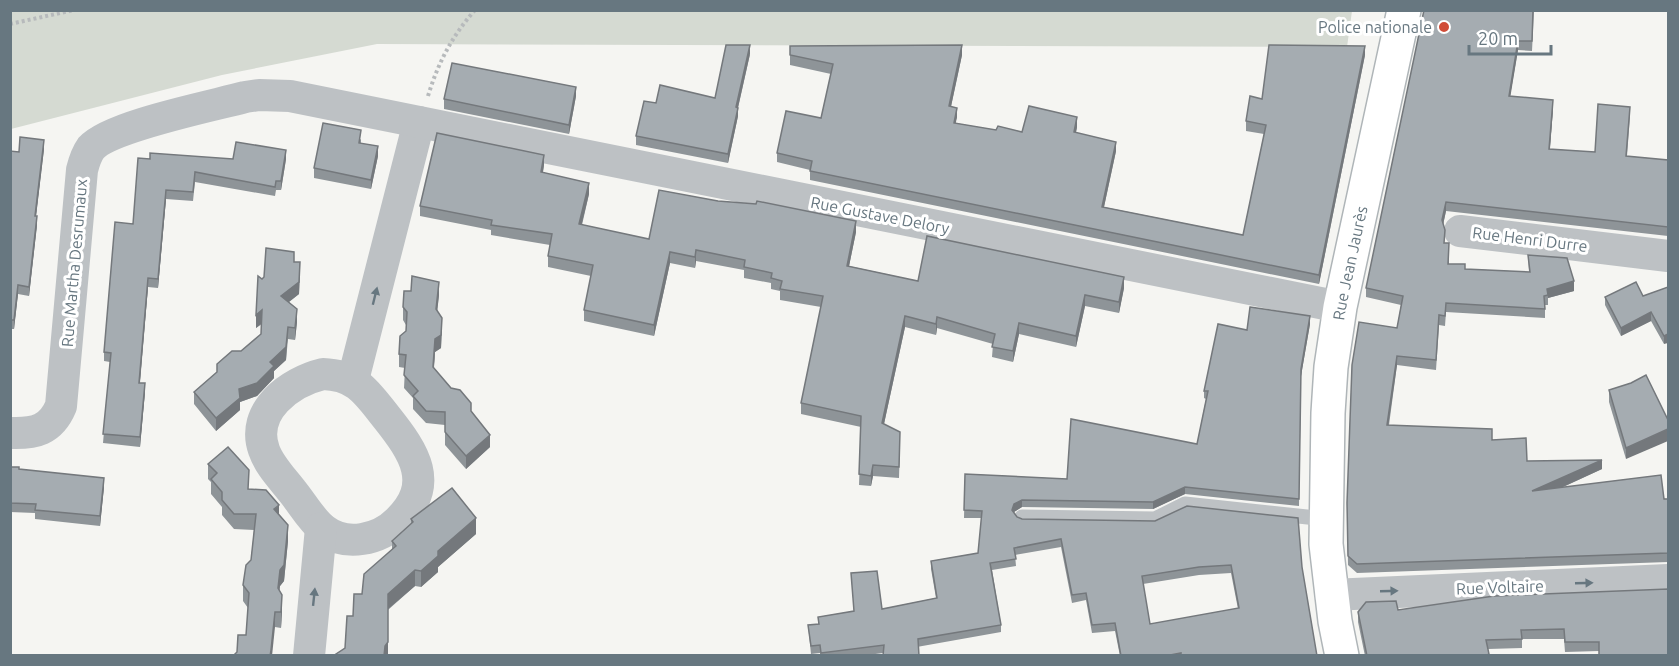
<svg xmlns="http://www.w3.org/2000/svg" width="1679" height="666" font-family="Ubuntu,sans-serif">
<rect width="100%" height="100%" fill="#f5f5f2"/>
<path fill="#d5dad2" d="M11,11H1352L1347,47L377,44L222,75L11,129Z"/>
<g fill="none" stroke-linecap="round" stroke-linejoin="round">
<defs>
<g id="secondary">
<path id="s1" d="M1342,656L1335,621L1326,544L1328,413L1331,367L1340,307L1404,10"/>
</g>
</defs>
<use href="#secondary" stroke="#afb5b8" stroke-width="36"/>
<g stroke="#b7babc" stroke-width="4" stroke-dasharray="3 3" stroke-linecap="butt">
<path d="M10,24L74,10"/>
<path d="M428,96C438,63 452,36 475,10"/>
</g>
<path stroke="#bdc1c4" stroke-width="15" d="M1022,517L1155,519L1185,504L1326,519"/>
<g stroke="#bdc1c4" stroke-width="32">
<path d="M1460,231L1668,256"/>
<path d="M323,374C357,375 367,393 387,418C414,452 436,484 398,521C379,540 346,547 324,530C311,520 302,503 292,491C282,478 269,465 264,450C250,411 290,382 323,374Z"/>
<path d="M353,380L419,122"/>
<path d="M10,433C35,434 51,430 61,406L82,170C84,162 86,155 91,148C110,126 212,106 245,97L259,95L290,96L1340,307"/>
<path d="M1331,595L1668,580"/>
<path d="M309,656L321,528"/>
</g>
<use href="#secondary" stroke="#fff" stroke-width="33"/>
</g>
<g fill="#8e9498" fill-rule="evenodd">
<path d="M1424,10H1534L1532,51L1518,50L1510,96L1553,109L1550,149L1595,152L1630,116L1627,156L1668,160V236L1446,211L1443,225L1444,243L1449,253V264L1465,269L1529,272L1528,255L1574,291L1548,298V305H1545V318L1446,312L1445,326L1439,325L1436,370L1397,365L1389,425L1492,440L1527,461L1602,469L1561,488L1668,499V562L1357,573L1348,565L1347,503L1397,328L1401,305L1366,297V288Z"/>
<path d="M750,54L738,108V116L728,163L636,145V136L656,103L715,98Z"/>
<path d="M790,55H962L951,106L957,117L955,123L996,130L1022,132L1077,127L1076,132L1116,151L1104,207L1243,235L1264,134L1246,131V121L1262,99L1365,55L1319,284L810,180V170L777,162V153L821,118L831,74L790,65Z"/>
<path d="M576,96L569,134L444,109V99Z"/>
<path d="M361,139V143L378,156L371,189L314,178V168Z"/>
<path d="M44,149L36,216L37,225L29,296L18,294L14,329H10V151L19,152Z"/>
<path d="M150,159H286L281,190H276L275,196L195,182L193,201L166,199L158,288L148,287L140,383L145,392L140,447L103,443L110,362L104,361V352L133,224Z"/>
<path d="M544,165L543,172L589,194L582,225L649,239L856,232L849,266L918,281L1124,288L1119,313L1085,306L1076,347L1019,334L1013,362L992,357L993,344L937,328L936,335L905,327L884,424L900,443L899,478L873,476L871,486L859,485L861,427L801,414V403L821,307L780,300V291L771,289V283L744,278V270L696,261L695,268L670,263L654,336L584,321V310L591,276L548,267V256L550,245L491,235V230L420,216V206Z"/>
<path d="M294,262L300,275L299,294L289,302L297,322L295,340L288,339L286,360L274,371V378L257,396L240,402V410L216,431L194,404V392L261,334L262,324L256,328L262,279Z"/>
<path d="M1668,287L1664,344L1651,321L1621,336L1605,305V297L1643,296Z"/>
<path d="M439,295L437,311L442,331L441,348L435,352L434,368L471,412L490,447L466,469L445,445V425L426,423L413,409V398L404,388L405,368L399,367V354L406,331V325L403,320V307Z"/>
<path d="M1310,324L1301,376L1299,506L1185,494L1153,509L1022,507L1014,512L1017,517L1022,519L1302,567L1317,656H1120L1115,631L1092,633L1086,600L1072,603L1061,547L1015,555L1016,566L992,570L1001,625V632L883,653L860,656H820V653L811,654L808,625L818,624V617L854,611L851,573L882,609L936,598L931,569V561L978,553L982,518H964L965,474L1067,479L1197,444L1206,399L1204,398V391L1247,330ZM1231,573L1238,609L1150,624L1143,584L1199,575Z"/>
<path d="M1631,383L1626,459L1609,402V390Z"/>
<path d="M208,464L249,489L279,515L288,541L284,581L280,586L279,590L282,611L281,628L275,627L237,652L246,635L248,608L243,601V585L251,560L254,530L234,529L222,515V507L211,494V482L208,479Z"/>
<path d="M10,467L104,487L100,526L35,519V513L10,512Z"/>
<path d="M411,519L476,534L438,567V572L421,587L415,586L345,648L353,616L362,594L392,550V541L411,524Z"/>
<path d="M1668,589L1599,651L1565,652L1564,639H1522V648L1488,649L1489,656H1365L1358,622V612L1398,610Z"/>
</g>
<g fill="#74787c">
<path d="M1518,41V50L1509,105V96Z"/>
<path d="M750,45V54L736,116V107Z"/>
<path d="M962,45V55L949,116V106Z"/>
<path d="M1365,46V55L1319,284V275Z"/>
<path d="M576,87V96L569,134V125Z"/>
<path d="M1553,100V109L1549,159V149Z"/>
<path d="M738,108V116L728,163V154Z"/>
<path d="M957,108V117L954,132V123Z"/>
<path d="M1077,117V127L1074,142V132Z"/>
<path d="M44,140V149L35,225V216Z"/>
<path d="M1116,142V151L1102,216V207Z"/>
<path d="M378,146V156L371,189V180Z"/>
<path d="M286,150V159L281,190V181Z"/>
<path d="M544,155V165L541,183V172Z"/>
<path d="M589,183V194L579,235V224Z"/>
<path d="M166,190V199L158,288V279Z"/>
<path d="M1446,202V211L1442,229V220Z"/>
<path d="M37,216V225L29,296V287Z"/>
<path d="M856,221V232L847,276V266Z"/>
<path d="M696,250V261L695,268V257Z"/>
<path d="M670,252V263L654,336V325Z"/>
<path d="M300,262L299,294L281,308V296Z"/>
<path d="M1124,277V288L1119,313V302Z"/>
<path d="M148,278V287L139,392V383Z"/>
<path d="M1574,281V291L1548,298L1547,289Z"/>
<path d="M439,282V295L436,322V309Z"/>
<path d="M18,285V294L14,329V320Z"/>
<path d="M1085,295V306L1076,347V336Z"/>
<path d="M297,309V322L295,340V328Z"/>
<path d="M262,310V323L256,328V315Z"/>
<path d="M1651,312V321L1621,336V328Z"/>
<path d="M905,316V327L882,433V423Z"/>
<path d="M1310,316V324L1301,376L1299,506L1301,369Z"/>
<path d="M937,317V328L936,335V324Z"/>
<path d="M442,318L441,348L435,352L433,379L435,339Z"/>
<path d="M1019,323V334L1013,362V351Z"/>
<path d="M288,327L286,360L274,371V378L257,396L240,402V410L216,431V418L239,389L270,362Z"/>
<path d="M1668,334V343L1664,344V336Z"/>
<path d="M1397,356V365L1387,434V425Z"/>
<path d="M145,383V392L140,447V437Z"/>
<path d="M1668,429V441L1626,459V448Z"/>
<path d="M490,435V447L466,469V456Z"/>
<path d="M1602,460V469L1532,501V491Z"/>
<path d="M873,465V476L871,486V476Z"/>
<path d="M104,478V487L100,526V516Z"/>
<path d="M1185,487V494L1153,509V502Z"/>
<path d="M1022,500V507L1014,512L1012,517V510L1014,504Z"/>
<path d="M279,505V521L274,509Z"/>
<path d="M476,518V534L438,567V572L421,587V571L438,551Z"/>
<path d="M288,525V541L284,581L280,586L278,604V588L280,570Z"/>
<path d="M415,570V586L388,609V656H384L388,594Z"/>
<path d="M282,595V611L281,628V612Z"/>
<path d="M275,612V627L272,656H270Z"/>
</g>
<g fill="#a5acb1" stroke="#74787c" stroke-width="1.5" fill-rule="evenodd">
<path d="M1424,10H1533L1532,41H1518L1509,96L1553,100L1549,149L1595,152L1598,104L1630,107L1626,156L1668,160V227L1446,202L1442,220L1445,230L1444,243H1449L1448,264H1465V269L1530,272L1528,255L1567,258L1574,281L1547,289L1548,295L1544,296L1545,309L1446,303L1445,316L1439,315L1436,360L1397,356L1387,425L1492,429V440L1526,438L1527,461L1602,460L1532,491L1661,475L1664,499H1668V553L1357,564L1348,556L1347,503L1352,365L1359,322L1397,328L1403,296L1366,288Z"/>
<path d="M726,45H750L736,107L738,108L728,154L636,136L644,101L656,103L660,85L715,98Z"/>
<path d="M962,45L949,106L957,108L954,123L996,130L998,126L1022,132L1029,106L1077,117L1074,132L1116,142L1102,207L1243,235L1266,125L1246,121L1250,96L1262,99L1269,45L1365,46L1319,275L810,171L812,161L777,153L786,111L821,118L833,64L790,55V46Z"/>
<path d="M452,63L576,87L569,125L444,99Z"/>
<path d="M323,123L361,130L359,143L378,146L371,180L314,168Z"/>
<path d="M437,133L544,155L541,172L589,183L579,224L649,239L659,190L718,201L756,204L757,201L856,221L847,266L918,281L927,236L1124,277L1119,302L1085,295L1076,336L1019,323L1013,351L992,347L995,334L937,317L936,324L905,316L882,423L900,432L899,467L873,465L871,476L859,474L861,416L801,403L823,296L780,289L782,281L771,278L772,273L744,267L745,260L696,250L695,257L670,252L654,325L584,310L593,265L548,256L552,234L491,225L492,220L420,206Z"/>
<path d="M20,137L44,140L35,216H37L29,287L18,285L14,320H10V151L19,152Z"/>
<path d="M236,142L286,150L281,181H276L275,187L195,172L193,192L166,190L158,279L148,278L139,383H145L140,437L103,434L111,353L104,352L115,222L133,224L138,158L150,159V153L233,159Z"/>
<path d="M266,248L294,252V262H300L299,282L281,296L297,309L295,328L288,327L286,347L270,362L274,366L257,383L239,389L240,398L216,418L194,392L217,372V364L232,351H241L261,334L262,310L256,315L258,276L262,279L264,277Z"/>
<path d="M412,276L439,282L436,309L442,318L441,335L435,339L433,367L451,388L460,390L471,403V411L490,435L466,456L445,432V412L426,411L413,396L418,391L404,375L406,355L399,354L400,336L406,331L407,312L403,307L404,291H411Z"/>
<path d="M1636,282L1643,296L1668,287V334L1664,336L1651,312L1621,328L1605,297Z"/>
<path d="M1250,307L1310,316L1301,369L1299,499L1185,487L1153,502L1022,500L1014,504L1012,510L1017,517L1022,519L1155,521L1187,506L1298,518L1302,567L1317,656H1181V653L1165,656H1121L1115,623L1092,625L1086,593L1072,595L1061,539L1014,548L1016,559L990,563L1001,625L918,639L919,656H883L884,645L821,653L820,645L811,646L808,625L819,624L818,617L854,611L851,573L877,571L882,609L937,598L931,561L978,553L982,511L964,510L965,474L1067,479L1071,419L1197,444L1208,391H1204L1218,324L1247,330ZM1231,565L1239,608L1150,624L1142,576L1199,567Z"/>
<path d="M1646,375L1668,420V429L1626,448L1609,390L1631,383Z"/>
<path d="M228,447L249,470L248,489L266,490L279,505L274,509L288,525L284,565L280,570L278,588L282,595L281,612H275L271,650L270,656H233L237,652L238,635H246L249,593L243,585L246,565L251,560L256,514H234L222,500V492L211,479L217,473L208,464Z"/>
<path d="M10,467H19V469L104,478L100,516L35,510L36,504L10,503Z"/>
<path d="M452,488L476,518L438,551V556L421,571L415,570L388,594V642L385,646L384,656H333L345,648L347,616H353L354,594H362L364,574L396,546L392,541L413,522L411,519Z"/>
<path d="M1668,589V656H1599V642H1565L1564,629L1521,630L1522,639L1486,640L1489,654L1485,656H1367L1358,612L1366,602L1396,601L1398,610L1494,596Z"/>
</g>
<defs><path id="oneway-solid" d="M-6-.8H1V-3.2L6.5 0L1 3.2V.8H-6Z" transform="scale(1.5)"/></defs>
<g fill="#677780">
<use href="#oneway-solid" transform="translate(375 296) rotate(-76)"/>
<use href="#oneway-solid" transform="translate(1584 583) rotate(-2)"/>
<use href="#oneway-solid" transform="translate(1389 591) rotate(-2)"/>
<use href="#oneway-solid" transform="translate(314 597) rotate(-84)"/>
</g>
<circle fill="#d04c37" stroke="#fff" stroke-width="2" cx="1444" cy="27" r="6"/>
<g text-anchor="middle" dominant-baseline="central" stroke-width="6" stroke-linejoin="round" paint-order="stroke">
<g font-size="16" fill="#677780" stroke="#fff" text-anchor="end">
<text x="1432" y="27">Police nationale</text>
</g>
<g font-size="16" fill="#677780" stroke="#fff">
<text transform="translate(880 215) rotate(11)">Rue Gustave Delory</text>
<text transform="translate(1530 239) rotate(7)">Rue Henri Durre</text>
<text transform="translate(74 263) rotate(-85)">Rue Martha Desrumaux</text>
<text stroke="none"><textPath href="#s1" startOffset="396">Rue Jean Jaurès</textPath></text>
<text transform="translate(1500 587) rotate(-2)">Rue Voltaire</text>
</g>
</g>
<rect width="1679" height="666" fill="none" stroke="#677780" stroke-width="24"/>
<path d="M1469 45v9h82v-9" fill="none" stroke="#677780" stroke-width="3"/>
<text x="1478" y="45" font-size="18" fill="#677780" stroke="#ffffff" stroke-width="4.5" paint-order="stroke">20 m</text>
</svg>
